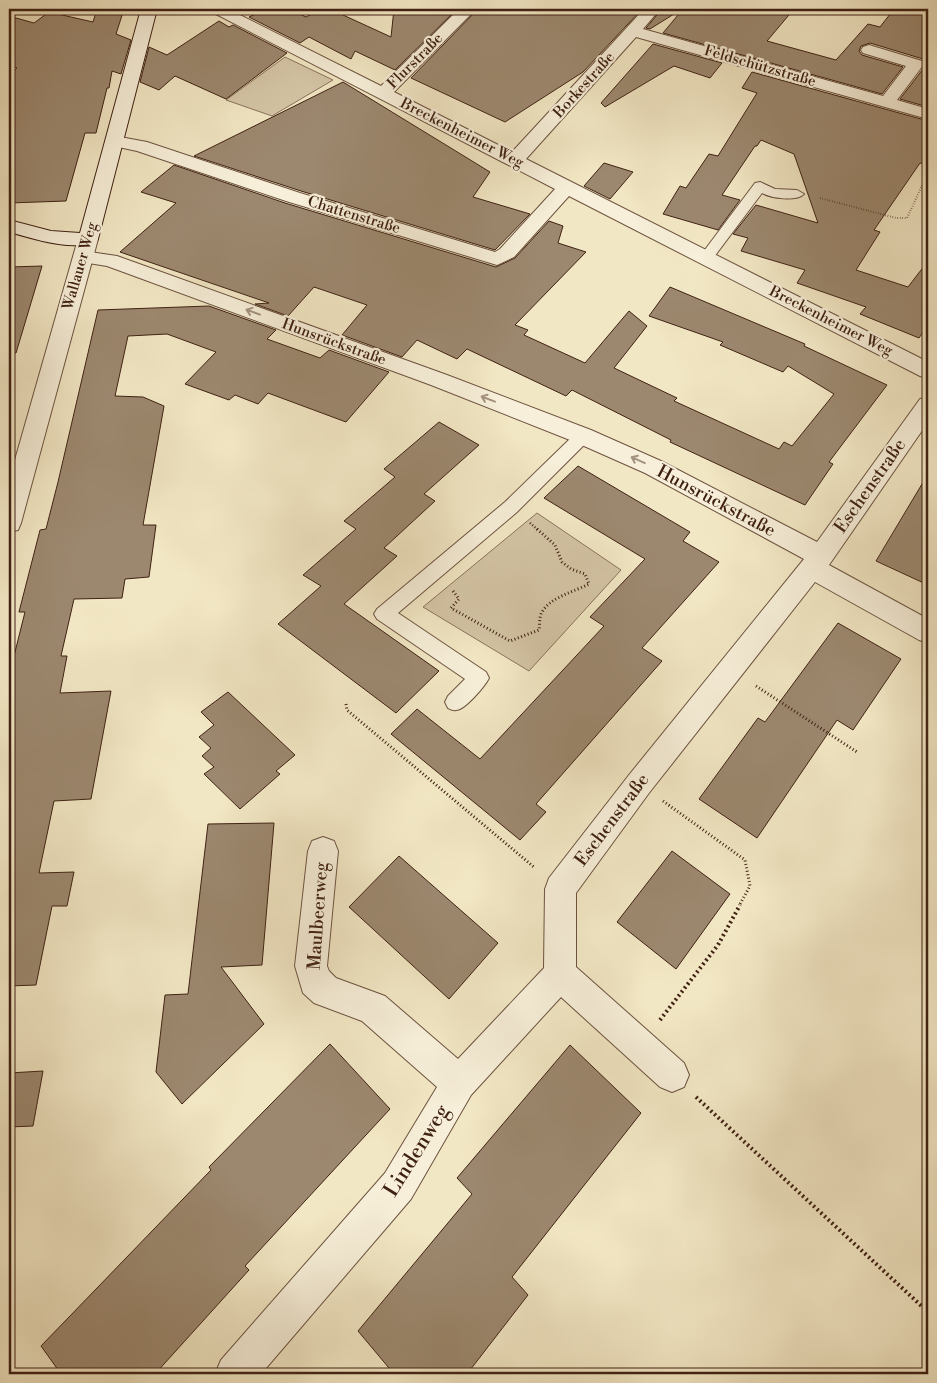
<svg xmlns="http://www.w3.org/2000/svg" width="937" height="1383" font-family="'Libre Bodoni',serif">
<rect width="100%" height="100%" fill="#f2e7c4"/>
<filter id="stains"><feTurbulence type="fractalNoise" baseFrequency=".004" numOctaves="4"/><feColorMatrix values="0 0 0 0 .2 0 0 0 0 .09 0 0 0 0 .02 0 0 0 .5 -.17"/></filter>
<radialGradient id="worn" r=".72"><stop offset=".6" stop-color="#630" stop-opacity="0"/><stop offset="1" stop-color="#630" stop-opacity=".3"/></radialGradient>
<g fill="#d4c5a6" stroke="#8a735c">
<path d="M285,57L333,80L272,116L226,100Z"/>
<path d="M537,513L621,570L529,671L423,607Z"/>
</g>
<g fill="#9c886f" stroke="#3f2113">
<path d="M97,9H124L116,34L131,40L121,74L112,71L109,88H107L96,133H85L66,201L9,203V76L17,68L9,65V16L34,23L49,12L93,22Z"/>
<path d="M266,9H289L306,17L321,9H330L391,37L394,9H457L395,70L355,51L351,59L309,37L300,43L249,17Z"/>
<path d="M478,9H642L583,72L505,122L411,78Z"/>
<path d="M662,9H682L650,29L646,28Z"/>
<path d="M683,9H794L767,41L836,60L868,24L880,27L894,9H928V107L900,99L926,65L923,59L870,43L861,46L859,51L862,55L903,67L882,94L663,33Z"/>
<path d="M219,21L229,27L233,25L287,53L226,99L175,76L159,90L140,82L149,47L167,55Z"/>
<path d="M653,44L722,63L710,78L674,66L605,107L601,103Z"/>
<path d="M752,72L928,121V165L920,163L874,230L880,232L856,270L908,287L928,261V325L919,338L860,314L866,307L797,283L805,270L741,251L748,238L733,234L756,205L818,223L794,154L761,140L757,146H755L722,195L740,200L718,230L663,214L680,186L686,188L709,154L718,156L757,93L742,88Z"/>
<path d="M343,82L490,172L473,197L530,214L495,250L301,191L194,156Z"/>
<path d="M604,163L633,172L610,199L584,186Z"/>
<path d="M174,165L285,203L496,267L515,258L549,221L563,226L558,243L586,252L515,325L528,330L524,335L585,363L629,311L647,326L614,368L677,398L674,401L779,449L784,442L792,446L834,394L788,366L783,372L720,345L723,342L649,316L670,287L805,344L804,346L887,385L829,462L833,464L805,505L670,442L671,440L572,390L566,396L467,349L457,359L417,340L402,357L342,335L367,305L314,287L288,316L255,304L269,303L120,252L176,203L141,192Z"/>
<path d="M42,266L16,353L9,352V267Z"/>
<path d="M209,306L276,330L267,339L320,358L329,350L389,372L346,422L268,393L258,404L235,395L229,400L185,384L216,352L167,334L128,336L115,396L143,397L164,406L143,525H156L149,577L125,579L122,598L74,599L61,656H67L60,693L111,691L91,799L54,801L39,873L74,872L67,906H52L36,985L9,986V676L25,612H19L40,530L46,529L58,482L98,310Z"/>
<path d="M439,422L479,445L424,494L435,501L384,548L397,556L344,604L439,671L396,713L278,624L321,586L303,575L356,529L344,521L395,477L384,469Z"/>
<path d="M578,466L690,532L683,541L719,562L642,648L662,661L536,804L546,812L520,840L391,734L417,709L480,759L604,626L590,617L645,559L544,498Z"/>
<path d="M928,474V585L876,561Z"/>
<path d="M838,623L901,659L853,730L837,720L757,838L699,799L758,718L765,722Z"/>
<path d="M228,692L295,755L276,771L280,774L240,809L204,774L214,767L202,756L211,748L199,737L214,725L201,712Z"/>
<path d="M274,823L262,965L221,967L264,1024L182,1104L156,1072L165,995L188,994L208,824Z"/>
<path d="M672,851L730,894L676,969L617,922Z"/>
<path d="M399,856L498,943L449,999L349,907Z"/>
<path d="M330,1044L390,1109L245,1266L249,1270L155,1374H61L41,1346L211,1170L209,1167Z"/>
<path d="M570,1045L641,1113L512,1277L528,1295L467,1374H394L358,1331L472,1194L457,1178Z"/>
<path d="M43,1071L33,1126L9,1127V1073Z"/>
</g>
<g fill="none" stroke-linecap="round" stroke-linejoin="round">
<defs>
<g id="service">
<path d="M760,182L775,189L797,190L804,194C796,202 771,198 762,193L711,261H701L699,258L701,255L755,183Z"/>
<path d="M583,430L589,432L591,436L589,440L517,512L398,613L486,672L489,678C485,686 465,710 456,710C454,711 450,709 448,708L445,702L448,696L465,679L377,619L374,614L377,609L505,502L577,432Z"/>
</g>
<g id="minor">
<path d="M209,9H228L381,86L459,9H476L394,92L512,152L644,9H660L643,29L883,96L906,66L863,53L861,50L863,47L869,45L922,61L924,64L897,100L928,109V119L636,37L526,159L928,362V378L920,376L569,196L514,257L497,265L286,201L137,151L109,145L106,141L109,137L115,136L147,142L300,193L495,252L500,249L555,189L212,12Z"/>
<path d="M83,251L117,256L447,375L591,430L661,461L817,542L920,399L928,397V422L829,565L928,619V643L919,640L815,582L649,793L576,893V967L684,1063L689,1075L684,1087L672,1092L660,1087L561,997L471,1095L411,1199L261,1374H215L221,1360L385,1173L437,1087L362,1021L314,1003L303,993L295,966L308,851L312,841L323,837L334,841L338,851L327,966L329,971L336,978L385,996L458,1059L544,968L545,889L549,878L629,775L804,559L645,473L575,442L431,385L107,266L76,261L73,257L76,253Z"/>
</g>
<path id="tertiary" d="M88,233L95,235L98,239L21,523L18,530L9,532V481L78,239L81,235Z"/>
<path id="secondary" d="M141,9H157L98,239L95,243C67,250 35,239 9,232V220L51,231L80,233Z"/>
</defs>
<use href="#service" stroke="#6c523f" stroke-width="2"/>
<use href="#minor" stroke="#6c523f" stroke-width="2"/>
<use href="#tertiary" stroke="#6c523f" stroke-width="2"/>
<use href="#secondary" stroke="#3f2113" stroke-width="2"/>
<path stroke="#3f2113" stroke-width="2" stroke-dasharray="0.5 2" stroke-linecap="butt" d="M820,198L896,218H907L926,177"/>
<path stroke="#3f2113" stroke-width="2.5" stroke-dasharray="1 2" stroke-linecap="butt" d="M530,523L538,530"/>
<g stroke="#3f2113" stroke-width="3" stroke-dasharray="1 2.5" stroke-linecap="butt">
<path d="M453,591L459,599L451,608L510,641L539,630C540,625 539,619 541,614C549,597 574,592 589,584L585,574L571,569L562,562L555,545L537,529"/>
<path d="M756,686L857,752"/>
<path d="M346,704L347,710L535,868"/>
<path d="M663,801L745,860L750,886L739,906"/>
</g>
<g stroke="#3f2113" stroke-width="4" stroke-dasharray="2 3" stroke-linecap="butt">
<path d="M660,1020L718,945L740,905"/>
<path d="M696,1097L928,1312"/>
</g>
<use href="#service" fill="#f7efd9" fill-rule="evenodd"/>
<use href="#minor" fill="#f7efd9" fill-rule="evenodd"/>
<use href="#tertiary" fill="#f7efd9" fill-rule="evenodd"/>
<use href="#secondary" fill="#f7efd9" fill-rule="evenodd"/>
</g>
<defs><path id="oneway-shaft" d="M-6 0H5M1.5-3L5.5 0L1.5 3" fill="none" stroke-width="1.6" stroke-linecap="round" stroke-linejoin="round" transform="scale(1.25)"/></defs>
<g stroke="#a49280">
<use href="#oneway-shaft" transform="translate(253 312) rotate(-160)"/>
<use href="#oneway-shaft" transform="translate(488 399) rotate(-159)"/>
<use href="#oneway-shaft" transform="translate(638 460) rotate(-156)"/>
</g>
<g text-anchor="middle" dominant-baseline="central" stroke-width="4.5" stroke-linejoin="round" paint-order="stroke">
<g font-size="15" fill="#3f2113" stroke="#f7efd9">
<text transform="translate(415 61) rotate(-45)">Flurstraße</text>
<text transform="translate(760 66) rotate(16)">Feldschützstraße</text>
<text transform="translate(584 85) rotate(-48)">Borkestraße</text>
<text transform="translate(462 133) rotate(27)">Breckenheimer Weg</text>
<text transform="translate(354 215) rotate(17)">Chattenstraße</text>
<text transform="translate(80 266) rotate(-74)">Wallauer Weg</text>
<text transform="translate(831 321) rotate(27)">Breckenheimer Weg</text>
<text transform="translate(334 342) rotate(20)">Hunsrückstraße</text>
</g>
<g font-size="18" fill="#3f2113" stroke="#f7efd9">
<text transform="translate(870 486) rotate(-55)">Eschenstraße</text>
<text transform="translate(716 501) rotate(28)">Hunsrückstraße</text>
<text transform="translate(612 820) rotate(-53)">Eschenstraße</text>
<text transform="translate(318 916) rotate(-86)">Maulbeerweg</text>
</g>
<g font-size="21" fill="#3f2113" stroke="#f7efd9">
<text transform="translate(417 1151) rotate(-58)">Lindenweg</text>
</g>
</g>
<rect width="937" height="1383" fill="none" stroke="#f2e7c4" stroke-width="30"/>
<rect x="10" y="10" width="917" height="1363" fill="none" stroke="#3f2113" stroke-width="2.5"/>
<rect x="15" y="15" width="907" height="1353" fill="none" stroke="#3f2113"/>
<rect width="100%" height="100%" filter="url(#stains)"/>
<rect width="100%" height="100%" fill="url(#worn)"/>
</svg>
